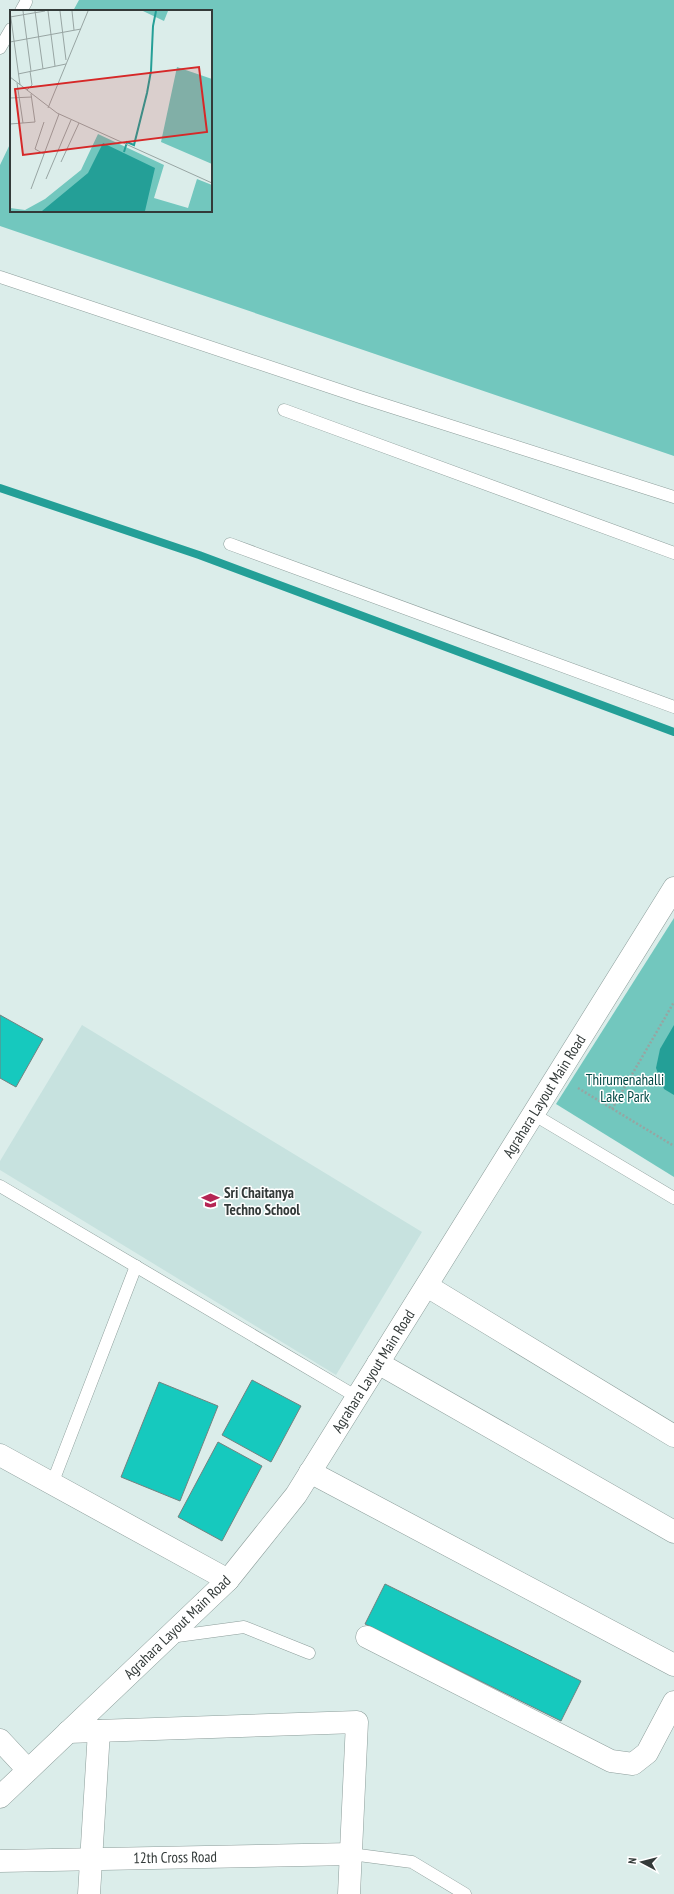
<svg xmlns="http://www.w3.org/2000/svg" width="674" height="1894" font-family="'PT Sans Narrow',sans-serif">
<rect width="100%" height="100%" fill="#dbedea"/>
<path fill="#c7e2df" d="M82,1025L422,1232L336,1375L0,1170V1161Z"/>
<g fill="#72c7be">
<path d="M79,0H674V456L0,226V165L11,142V211H211V11H73Z"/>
<path d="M674,918V1177L556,1104Z"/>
</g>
<path fill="#249f97" d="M674,1025V1095L664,1089L656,1068L660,1049Z"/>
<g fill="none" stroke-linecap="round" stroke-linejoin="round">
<path stroke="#249f97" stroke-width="8" d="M0,488L199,555L674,732"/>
</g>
<g fill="#16c9be" stroke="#728280">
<path d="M0,1015L43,1039L16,1087L0,1078Z"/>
<path d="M252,1380L301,1406L271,1462L222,1435Z"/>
<path d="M159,1382L218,1406L180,1501L121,1477Z"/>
<path d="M218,1442L262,1466L222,1541L178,1517Z"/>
<path d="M385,1584L581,1681L561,1721L365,1624Z"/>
</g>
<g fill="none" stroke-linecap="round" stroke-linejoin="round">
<defs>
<g id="service">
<path d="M21,11L26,2"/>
<path d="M0,48L11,29"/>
<path d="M0,277L360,397L674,497"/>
<path d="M284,410L674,553"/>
<path d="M230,544L674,707"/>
<path d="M533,1114L674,1198"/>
<path d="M0,1186L357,1397"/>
<path d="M52,1484L136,1266"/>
<path d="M170,1637L244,1627L309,1653"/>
<path d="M351,1854L412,1862L465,1894"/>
</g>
<g id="minor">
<path d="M427,1286L674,1436"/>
<path d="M378,1363L674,1532"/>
<path d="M0,1455L228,1580"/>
<path d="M310,1472L674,1665"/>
<path d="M367,1637L611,1761L633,1764L647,1753L674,1702"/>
<path d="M68,1732L357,1722L349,1894"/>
<path d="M0,1740L28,1770"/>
<path d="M0,1861L351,1854"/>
<path d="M89,1894L99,1731"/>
</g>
<path id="tertiary" d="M0,1797L228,1580L296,1495L674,888"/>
</defs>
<use href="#service" stroke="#8c9d9a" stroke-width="13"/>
<use href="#minor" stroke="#8c9d9a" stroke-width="23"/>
<use href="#tertiary" stroke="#8c9d9a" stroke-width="23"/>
<g stroke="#97a5a2" stroke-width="2.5" stroke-dasharray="2 2" stroke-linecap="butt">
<path d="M578,1088L674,1146"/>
<path d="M612,1109L674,1002"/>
</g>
<use href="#service" stroke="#fff" stroke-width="12"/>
<use href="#minor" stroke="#fff" stroke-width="22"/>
<use href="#tertiary" stroke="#fff" stroke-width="22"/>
</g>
<defs>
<symbol id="school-bare" viewBox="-9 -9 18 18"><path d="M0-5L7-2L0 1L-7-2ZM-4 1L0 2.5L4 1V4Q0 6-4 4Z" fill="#b52554" stroke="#fff" stroke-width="2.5" paint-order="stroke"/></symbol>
</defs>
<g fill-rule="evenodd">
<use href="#school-bare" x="198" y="1188" width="25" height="25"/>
</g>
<g text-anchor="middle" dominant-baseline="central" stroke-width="3" stroke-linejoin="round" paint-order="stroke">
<g font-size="15" fill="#004945" stroke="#fff">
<text x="625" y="1079">Thirumenahalli<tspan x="625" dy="17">Lake Park</tspan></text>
</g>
<g font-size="15" fill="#333a39" stroke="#fff">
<text transform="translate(544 1096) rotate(-58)">Agrahara Layout Main Road</text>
<text transform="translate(373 1371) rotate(-58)">Agrahara Layout Main Road</text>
<text transform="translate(177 1627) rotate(-44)">Agrahara Layout Main Road</text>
<text transform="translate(175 1857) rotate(-1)">12th Cross Road</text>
</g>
<g font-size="15" font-weight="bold" fill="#333a39" stroke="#fff" text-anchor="start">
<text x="224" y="1192">Sri Chaitanya<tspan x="224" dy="17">Techno School</tspan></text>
</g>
</g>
<g transform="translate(10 10)">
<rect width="202" height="202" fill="#dbedea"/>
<path d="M133,1H158L154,11ZM167,57L202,69V154L151,132ZM88,124L154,155L144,188L178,198L187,169L202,175V201H0V198L15,200L35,189L71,160Z" fill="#72c7be"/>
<path d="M93,133L145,158L135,201H32L78,163Z" fill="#249f97"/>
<path fill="none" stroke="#249f97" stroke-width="2" d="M114,142L117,132L124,135L137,83L141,61L143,16L146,1"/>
<path fill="none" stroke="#98a5a3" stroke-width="1" d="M0,1L10,75M13,1L21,61M25,1L33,59M38,1L45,56M50,1L56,50M62,1L64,20M0,7L35,1M0,32L71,19M8,64L56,54M0,67L47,103L202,173M7,73L13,113M17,80L22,75L20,61M0,88L22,87M38,98L78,1M0,107V122M34,112L25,139L34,144M0,114L25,112L21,84M51,152L69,113M36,169L61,110M21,179L49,104"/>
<path fill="#d62828" fill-opacity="0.15" stroke="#d62828" stroke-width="2" d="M189,57L197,122L13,145L5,79Z"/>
<rect width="202" height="202" fill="none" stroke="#333a39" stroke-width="2"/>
</g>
<g transform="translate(642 1862) rotate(277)" stroke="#ffffff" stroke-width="3" paint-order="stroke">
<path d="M0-3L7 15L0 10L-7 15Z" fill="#333a39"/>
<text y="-6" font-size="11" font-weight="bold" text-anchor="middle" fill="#333a39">N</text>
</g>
</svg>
